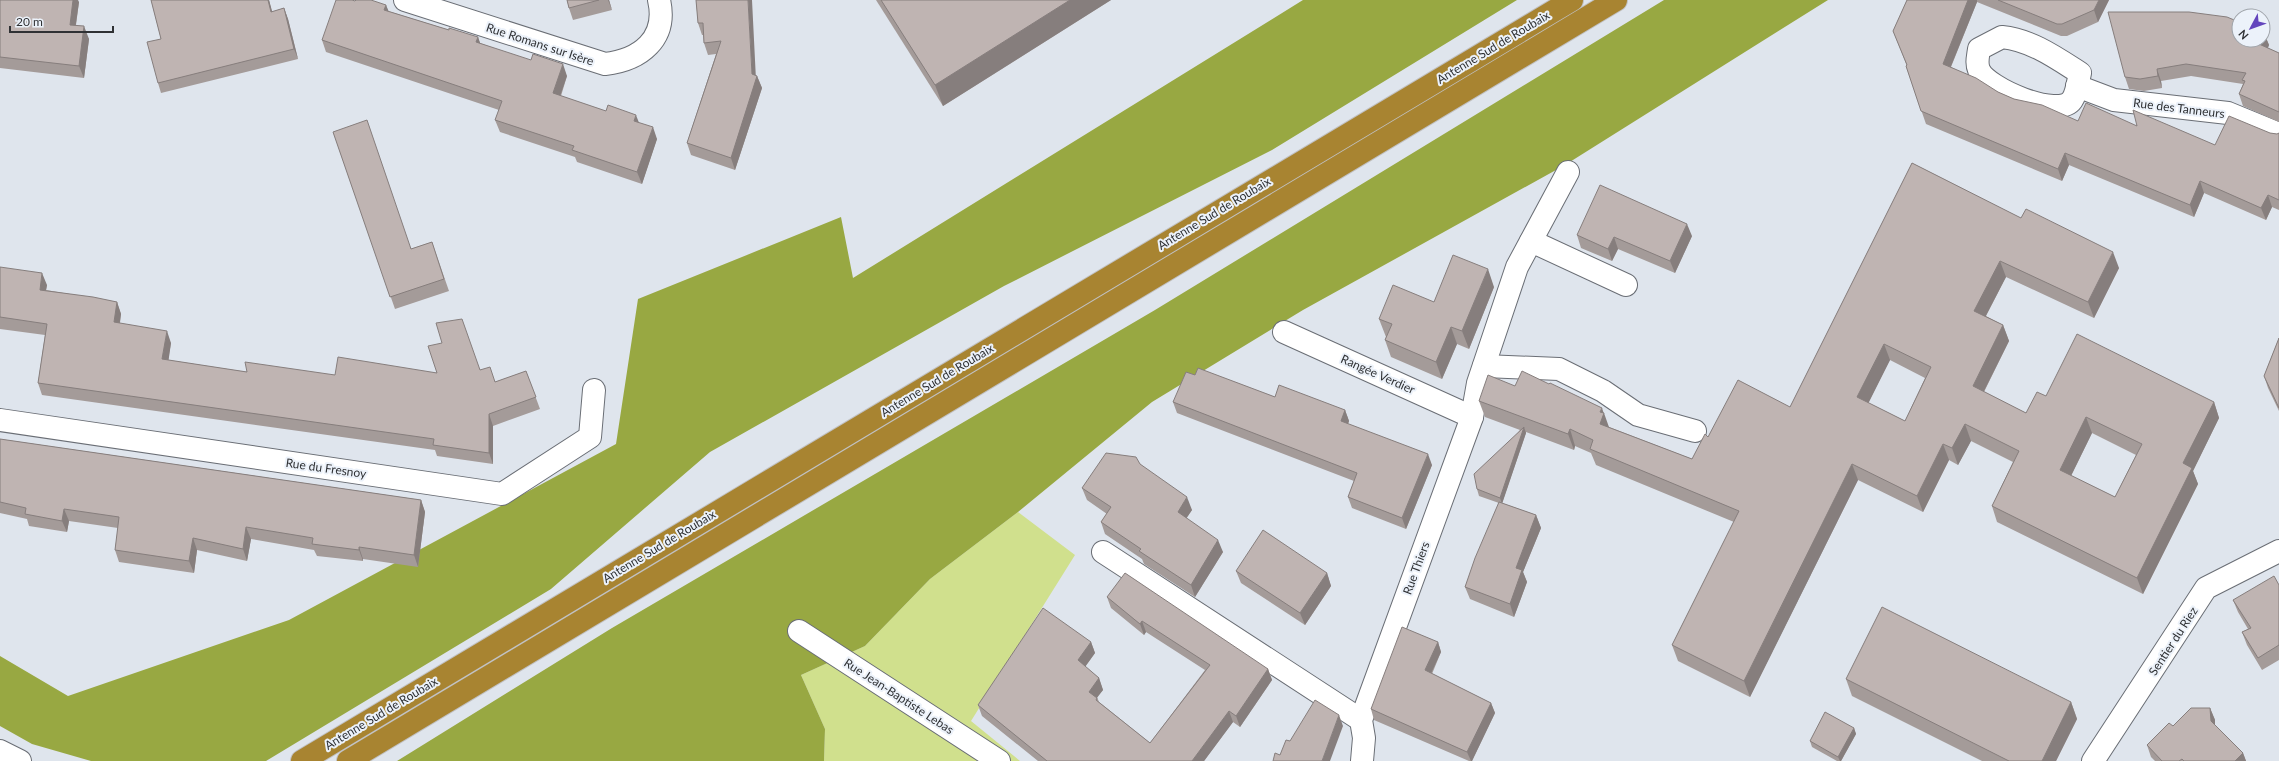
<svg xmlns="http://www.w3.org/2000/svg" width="2279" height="761" font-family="Lato,sans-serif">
<rect width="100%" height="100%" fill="#dfe5ed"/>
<path fill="#d0e08d" d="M1018,512L1075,555L971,721L1020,761H824L825,729L801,675L865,646L930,579Z"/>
<g fill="#98a842">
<path d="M1303,0H1517L1272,150L1004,286L710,452L551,589L266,761H91L32,744L0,726V656L68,696L289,620L616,444L638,299L841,217L853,278Z"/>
<path d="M1664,0H1828L1565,165L1303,310L1152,402L1018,512L930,579L865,646L801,675L825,729L824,761H397L612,628L1155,310Z"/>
</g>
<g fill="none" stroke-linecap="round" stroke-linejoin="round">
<defs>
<g id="minor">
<path d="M405,0L605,64C640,60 668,39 659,0"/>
<path d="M2002,37C2031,40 2055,57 2080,73C2078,81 2077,93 2072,100C2059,119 1987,89 1979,70C1976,63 1978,57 1979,49Z"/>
<path d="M2077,86L2114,100L2228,113L2279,134"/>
<path d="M1531,241L1626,285"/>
<path d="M1284,332L1472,417"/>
<path d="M1484,366L1559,369L1603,391L1638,415L1695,431"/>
<path d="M0,420L502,494L590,437L594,390"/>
<path d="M1103,552L1361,720"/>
<path d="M799,631L999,761"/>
<path d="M0,751L20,761"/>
<path d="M1362,761L1364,738L1361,720L1472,417L1478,383L1517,267L1568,172"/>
<path d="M2093,761L2206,588L2279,551"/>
</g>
<g id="highway">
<path d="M302,761L1572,0"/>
<path d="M348,761L1616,0"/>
</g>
</defs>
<use href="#minor" stroke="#6a6e75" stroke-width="24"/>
<use href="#highway" stroke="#c1c1c2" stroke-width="24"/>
<use href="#minor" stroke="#fff" stroke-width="22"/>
<use href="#highway" stroke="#a88431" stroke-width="22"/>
</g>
<g fill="#a49b99" fill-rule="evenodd">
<path d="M0,0L79,2L76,25L89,39L84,78L0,68Z"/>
<path d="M151,0H269L272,12L284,8L288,19L298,59L161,93L158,83L161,39Z"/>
<path d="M567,0H609L612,10L573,20L569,8Z"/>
<path d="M696,0L756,76H757L762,88L735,170L691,155L687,143L716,54L708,55L704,43L703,35H702L698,23Z"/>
<path d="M876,0H1111L943,106Z"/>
<path d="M1907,0H2109L2098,22L2067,36H2061L1977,2L1951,67L1998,92L2014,99L2078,121L2137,126L2215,145L2270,133L2277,134L2279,133V210L2272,207L2266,220L2204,193L2194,217L2069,165L2062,181L1926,124L1906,66H1907L1893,31Z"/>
<path d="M355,1L386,5L388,11L449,30L478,37L480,43L567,76L561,96L639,123L657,139L642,184L577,162L575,157L500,132L495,120L499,110L326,52L322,40Z"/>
<path d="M2264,33L2269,45L2268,48L2279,53V122L2243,106L2239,94L2243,84L2191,76L2161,81L2162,88L2144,91L2129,89L2125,77Z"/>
<path d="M333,132L411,249L432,242L449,291L395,309Z"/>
<path d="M1912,163L2119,268L2094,318L2006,277L1986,316L2003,325L2009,341L1984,392L2026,413L2046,396L2214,402L2219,418L2193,471L2198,484L2143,594L1997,522L1992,506L2013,462L1971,441L1958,465L1949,460L1923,512L1858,480L1750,697L1678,661L1672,645L1734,522L1596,465L1591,453L1575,446L1574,450L1526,432V433L1502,503L1536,515L1541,528L1523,572L1527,582L1514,617L1470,599L1465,587L1499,503L1479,496L1477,489L1520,430L1485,417L1479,401L1515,386L1609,427L1692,459L1708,437L1790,407ZM1890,360L1925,378L1905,421L1868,403ZM2092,433L2136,455L2115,497L2071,476Z"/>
<path d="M1577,235L1692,236L1675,273L1618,249L1612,261L1581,248Z"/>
<path d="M0,267L47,285L46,290L117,302L121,314L120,323L171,343L168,360L247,372L335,375L437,373L480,370L495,382L526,371L540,409L493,426V464L437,456L435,450L42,395L38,383L45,335L0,329Z"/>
<path d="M1494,287L1469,349L1457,344L1442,379L1391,357L1385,340L1386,337L1379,319L1434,302Z"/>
<path d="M2279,338V411L2268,388L2264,376Z"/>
<path d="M1195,375L1275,397L1345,410L1349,421L1348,424L1432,465L1406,529L1352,508L1348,497L1354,481L1177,413L1173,402Z"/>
<path d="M0,439L421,500L425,512L418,567L363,559V561L317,556L314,550L251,539L247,561L197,550L194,573L119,562L115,550L118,528L69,521L67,532L29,526L27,519L0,513Z"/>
<path d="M1140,464L1192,510L1186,518L1223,552L1195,597L1144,564L1142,559L1105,534L1101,522L1107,514L1087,500L1082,488Z"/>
<path d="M1236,571L1327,573L1331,586L1305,625L1241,583Z"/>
<path d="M2279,585V660L2262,670L2247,645L2242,632L2248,629L2238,612L2233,600Z"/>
<path d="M1107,597L1268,669L1272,680L1240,727L1233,722L1204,761H1038L982,716L978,705L1091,642L1095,653L1085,667L1099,678L1103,690L1097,697L1099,702L1150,743L1205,670L1146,632L1144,635L1111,608Z"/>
<path d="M1438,642L1441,652L1432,674L1491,703L1495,713L1472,761H1469L1374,720L1371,709Z"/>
<path d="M1846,679L2071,702L2077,719L2056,761H1982L1852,696Z"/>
<path d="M2210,708L2215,720V725L2243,753L2246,761H2155L2151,757L2147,745L2173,726Z"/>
<path d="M1854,728L1856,734L1841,761H1837L1812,747L1810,741Z"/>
</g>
<g fill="#867e7d">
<path d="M73,0H78L79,2L74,37L70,25Z"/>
<path d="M268,0H269L275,22L271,12Z"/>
<path d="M608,0H609L612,10Z"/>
<path d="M748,0H752L756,80L757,76L762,88L735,170L731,158L752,74Z"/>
<path d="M1070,0H1111L943,106L935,85Z"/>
<path d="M1968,0H1977V2L1947,76L1943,64Z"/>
<path d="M2099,0H2109L2098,22L2094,10Z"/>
<path d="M386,5L391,17L384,10Z"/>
<path d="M284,8L288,19L298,59L294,49Z"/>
<path d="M84,26L89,39L84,78L79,66Z"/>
<path d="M2264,33L2269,45L2264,56L2259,44L2261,40H2263V36Z"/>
<path d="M478,37L482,49L476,42Z"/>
<path d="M563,64L567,76L557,105L553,93Z"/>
<path d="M2157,69L2161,81L2162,88L2158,76Z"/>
<path d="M636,115L641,128L634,121Z"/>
<path d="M653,127L657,139L642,184L637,172Z"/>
<path d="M2065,153L2069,165L2062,181L2058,169Z"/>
<path d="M2200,181L2204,193L2194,217L2190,205Z"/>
<path d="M2268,195L2272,207L2266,220L2261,208Z"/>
<path d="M1687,224L1692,236L1675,273L1670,261Z"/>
<path d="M1614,237L1618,249L1612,261L1608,249Z"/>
<path d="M2113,252L2119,268L2094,318L2088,302Z"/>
<path d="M2000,261L2006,277L1980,327L1974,311Z"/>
<path d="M1488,269L1494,287L1469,349L1462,331Z"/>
<path d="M42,273L47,285L44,301L40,290Z"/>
<path d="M117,302L121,314L118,334L114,322Z"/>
<path d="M2003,325L2009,341L1978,403L1973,386Z"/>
<path d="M1451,327L1457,344L1442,379L1436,362Z"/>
<path d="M167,331L171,343L167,371L162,359Z"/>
<path d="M1884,344L1890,360L1863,414L1857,397Z"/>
<path d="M2214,402L2219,418L2193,471L2198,484L2143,594L2137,578L2183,463Z"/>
<path d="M1602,408L1604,414V413L1610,430L1600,424V412Z"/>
<path d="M1345,410L1349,421L1345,432L1341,421Z"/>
<path d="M489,414L493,426V464L489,453Z"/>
<path d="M2086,417L2092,433L2066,486L2060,470Z"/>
<path d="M1965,424L1971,441L1958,465L1952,448Z"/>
<path d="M1524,427L1526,433L1502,504L1500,498Z"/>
<path d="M1570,429L1575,446L1574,450L1568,434Z"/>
<path d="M1943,444L1949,460L1923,512L1917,496Z"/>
<path d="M1428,454L1432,465L1406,529L1402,518Z"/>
<path d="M1852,464L1858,480L1750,697L1744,681Z"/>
<path d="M1187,497L1192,510L1182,525L1178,512Z"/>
<path d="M421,500L425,512L418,567L414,555Z"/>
<path d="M64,509L69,521L67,532L62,521Z"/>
<path d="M1536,515L1541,528L1523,572L1527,582L1514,617L1510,604L1516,568Z"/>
<path d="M246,527L251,539L247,561L243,549Z"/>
<path d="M193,538L197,550L194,573L189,561Z"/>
<path d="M1218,540L1223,552L1195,597L1191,585Z"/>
<path d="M359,547L363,559V561L359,550Z"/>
<path d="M1327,573L1331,586L1305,625L1300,613Z"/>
<path d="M1142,621L1146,632L1144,635L1140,624Z"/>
<path d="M1091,642L1095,653L1082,671L1078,660Z"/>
<path d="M1438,642L1441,652L1428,680L1425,670Z"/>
<path d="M1268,669L1272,680L1240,727L1236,716Z"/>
<path d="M1099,678L1103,690L1093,703L1089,692Z"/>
<path d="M2071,702L2077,719L2056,761H2042Z"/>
<path d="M1491,703L1495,713L1472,761H1471L1467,752Z"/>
<path d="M2210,708L2215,720V733L2211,721Z"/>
<path d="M1229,711L1233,722L1204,761H1192Z"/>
<path d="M1339,715L1343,726L1330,761H1322Z"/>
<path d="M1854,728L1856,734L1841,761H1840L1838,757Z"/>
<path d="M2243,753L2246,761H2235Z"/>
</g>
<g fill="#bfb4b2" stroke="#867e7d" fill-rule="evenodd">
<path d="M0,0H73L70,25L84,26L79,66L0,57Z"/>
<path d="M151,0H268L271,12L284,8L294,49L158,83L147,42L161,39Z"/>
<path d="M336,0H352L355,1L356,0H371L386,5L384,10L449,30V28L478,37L476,42L531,60L533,54L563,64L553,93L606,111L608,105L636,115L634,121L653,127L637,172L572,150L574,146L495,120L502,101L322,40Z"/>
<path d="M567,0H599L569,8Z"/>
<path d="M696,0H748L752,74L757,76L731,158L687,143L721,41L704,43L703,23H698Z"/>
<path d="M881,0H1070L935,85Z"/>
<path d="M1907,0H1968L1943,64L1976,78L1998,92L2014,99L2042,105L2078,121L2086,103L2137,126L2133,110L2215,145L2229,116L2270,133L2277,134L2279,133V200L2268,195L2261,208L2200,181L2190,205L2065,153L2058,169L1921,111L1906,66L1907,65L1893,31Z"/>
<path d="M1998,0H2099L2094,10L2062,24H2057Z"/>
<path d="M2108,12H2189L2227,17L2239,22V40H2261L2259,44L2279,53V112L2239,94L2245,81L2242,80L2246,73L2186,64L2157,69L2158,76L2140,79L2125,77Z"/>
<path d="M367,120L411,249L432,242L444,279L390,297L333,132Z"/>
<path d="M1912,163L2021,218L2026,209L2113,252L2088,302L2000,261L1974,311L2003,325L1973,386L2026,413L2037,392L2046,396L2077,334L2214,402L2183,463L2192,468L2137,578L1992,506L2019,451L1965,424L1952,448L1943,444L1917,496L1852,464L1744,681L1672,645L1739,511L1590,449L1593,440L1570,429L1568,434L1479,401L1488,375L1515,386L1522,371L1549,384L1550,383L1602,408L1600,412L1604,413L1600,424L1692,459L1705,434L1708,437L1738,380L1790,407ZM1884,344L1931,367L1905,421L1857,397ZM2086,417L2142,444L2115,497L2060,470Z"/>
<path d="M1600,185L1687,224L1670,261L1614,237L1608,249L1577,235Z"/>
<path d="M1453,255L1488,269L1462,331L1451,327L1436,362L1385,340L1392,324L1379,319L1393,285L1434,302Z"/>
<path d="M0,267L42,273L40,290L93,297L117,302L114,322L167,331L162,359L247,372L245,362L335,375L338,357L437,373L428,346L442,343L436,323L462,319L480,370L490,367L495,382L526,371L536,397L489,414V453L433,445L434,439L38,383L47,324L0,317Z"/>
<path d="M2279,338V408L2264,376Z"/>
<path d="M1198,368L1275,397L1279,385L1345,410L1341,421L1428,454L1402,518L1348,497L1357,473L1173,402L1186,372L1195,375Z"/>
<path d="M1524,427L1500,498L1477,489L1474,474Z"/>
<path d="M0,439L421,500L414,555L359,547V550L312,544L313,538L246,527L243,549L193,538L189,561L115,550L119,517L64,509L62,521L25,514L26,508L0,502Z"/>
<path d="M1106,453L1136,457L1140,464L1187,497L1178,512L1218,540L1191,585L1139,551L1141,549L1101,522L1111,507L1082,488Z"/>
<path d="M1499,502L1536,515L1516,568L1522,570L1510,604L1465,587L1475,558Z"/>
<path d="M1263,530L1327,573L1300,613L1236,571Z"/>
<path d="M1125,573L1268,669L1236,716L1229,711L1192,761H1047L978,705L1043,608L1091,642L1078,660L1099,678L1089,692L1097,698L1096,700L1150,743L1210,665L1142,621L1140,624L1107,597Z"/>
<path d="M2274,576L2279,585V645L2258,658L2242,632L2251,628L2233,600Z"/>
<path d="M1882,607L2071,702L2042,761H2009L1846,679Z"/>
<path d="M1402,627L1438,642L1425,670L1491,703L1467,752L1371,709Z"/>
<path d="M1315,700L1339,715L1322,761H1273L1275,753L1280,755L1286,740L1290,741Z"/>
<path d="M2191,708H2210L2211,721L2243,753L2235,761H2184L2182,759L2179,761H2162L2147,745L2169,723L2173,726Z"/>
<path d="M1825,712L1854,728L1838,757L1810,741Z"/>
</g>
<g text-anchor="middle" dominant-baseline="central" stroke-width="4" stroke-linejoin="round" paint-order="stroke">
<g font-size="12" fill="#2f3134" stroke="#ecf2fa">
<text transform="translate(540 44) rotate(18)">Rue Romans sur Isère</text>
<text transform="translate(1493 47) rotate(-31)">Antenne Sud de Roubaix</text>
<text transform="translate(2179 108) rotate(7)">Rue des Tanneurs</text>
<text transform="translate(1214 213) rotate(-31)">Antenne Sud de Roubaix</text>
<text transform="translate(1378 374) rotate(24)">Rangée Verdier</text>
<text transform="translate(937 380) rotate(-31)">Antenne Sud de Roubaix</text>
<text transform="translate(326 468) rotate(8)">Rue du Fresnoy</text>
<text transform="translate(659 546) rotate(-31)">Antenne Sud de Roubaix</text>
<text transform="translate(1416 568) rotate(-70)">Rue Thiers</text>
<text transform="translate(2173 641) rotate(-57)">Sentier du Riez</text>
<text transform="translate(899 696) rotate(33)">Rue Jean-Baptiste Lebas</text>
<text transform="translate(381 713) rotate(-31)">Antenne Sud de Roubaix</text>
</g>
</g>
<g transform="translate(2251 28) rotate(229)"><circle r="19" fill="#ecf2fa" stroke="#a0a5ab"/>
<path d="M0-3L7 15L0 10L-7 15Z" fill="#6345bd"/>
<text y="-6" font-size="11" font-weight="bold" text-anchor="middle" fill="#2f3134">N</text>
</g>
<path d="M10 26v6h103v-6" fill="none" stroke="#2f3134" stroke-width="2"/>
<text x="16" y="26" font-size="12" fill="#2f3134" stroke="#ecf2fa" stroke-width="3" paint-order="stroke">20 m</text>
</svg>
